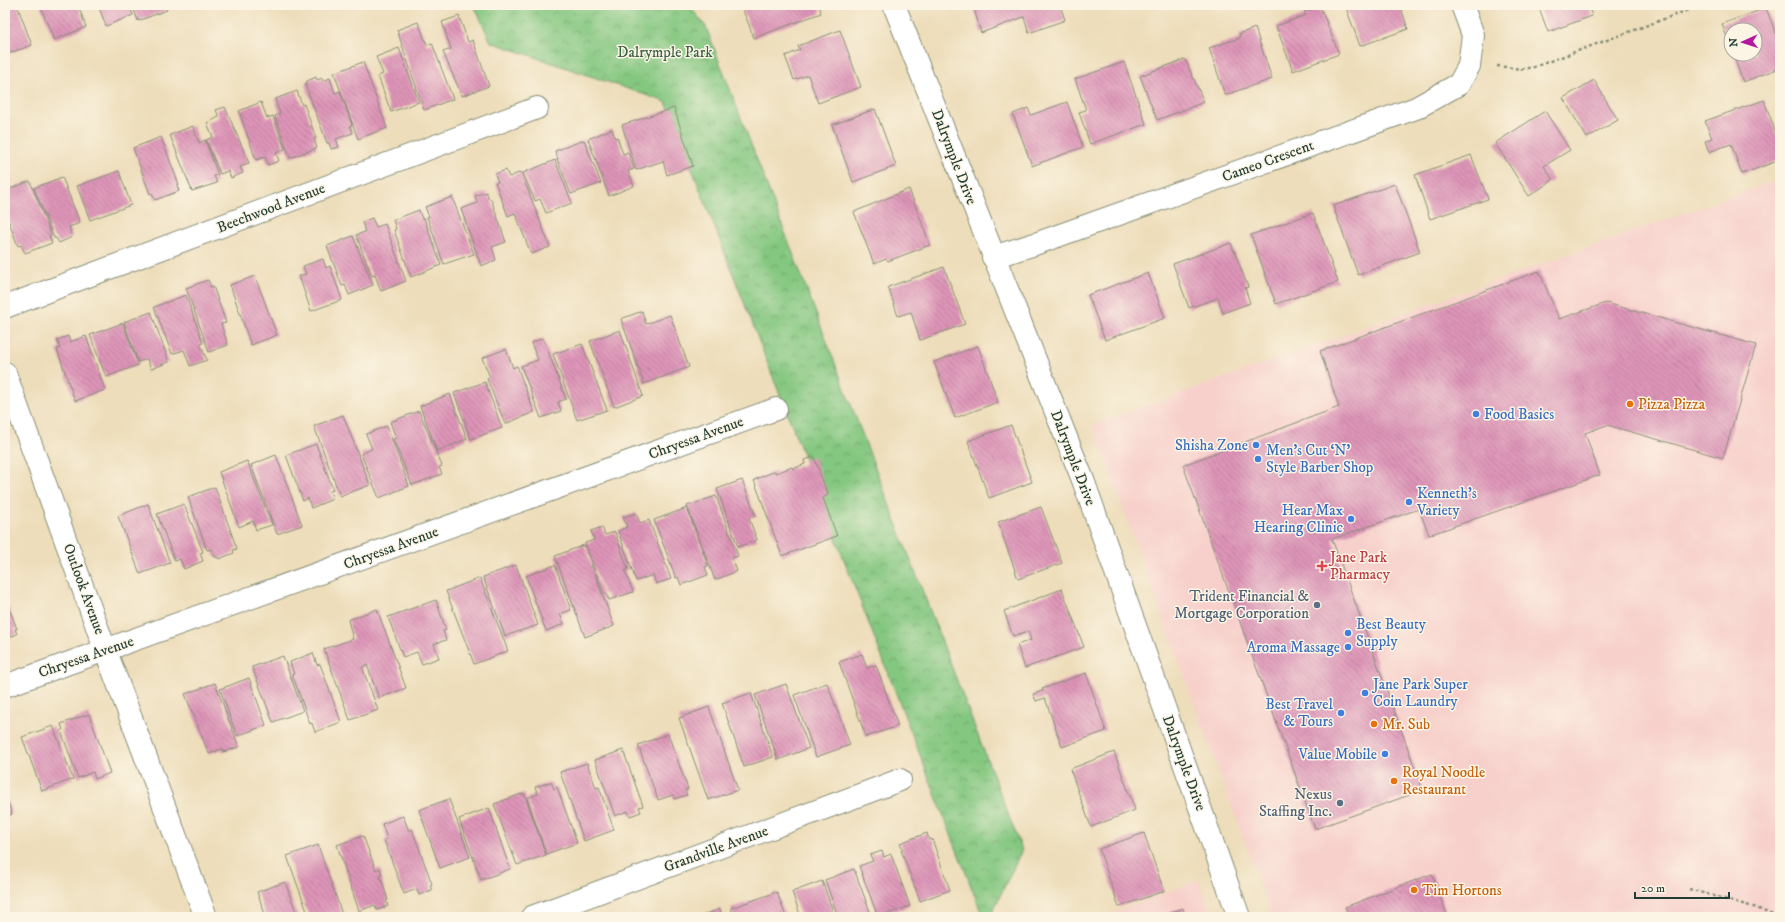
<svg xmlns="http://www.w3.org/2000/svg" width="1785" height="922" font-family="'IM FELL DW Pica',serif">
<defs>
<pattern id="park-crowns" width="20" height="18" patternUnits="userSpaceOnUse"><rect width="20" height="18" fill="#84c780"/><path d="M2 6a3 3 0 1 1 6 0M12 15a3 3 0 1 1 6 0" fill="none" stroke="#6ba36a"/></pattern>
<pattern id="building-back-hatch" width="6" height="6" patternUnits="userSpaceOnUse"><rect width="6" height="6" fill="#de94b8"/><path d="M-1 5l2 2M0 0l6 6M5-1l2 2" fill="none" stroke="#b37a96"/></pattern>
</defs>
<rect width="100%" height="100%" fill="#fcf5e5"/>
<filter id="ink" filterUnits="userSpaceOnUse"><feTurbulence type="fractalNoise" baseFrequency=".025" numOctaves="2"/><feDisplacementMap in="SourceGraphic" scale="8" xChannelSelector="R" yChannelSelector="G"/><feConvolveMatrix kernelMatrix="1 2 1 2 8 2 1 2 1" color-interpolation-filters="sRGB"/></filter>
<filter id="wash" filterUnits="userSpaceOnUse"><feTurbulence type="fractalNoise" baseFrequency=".012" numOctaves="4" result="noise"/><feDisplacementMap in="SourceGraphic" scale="16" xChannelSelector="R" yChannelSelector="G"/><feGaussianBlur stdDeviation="0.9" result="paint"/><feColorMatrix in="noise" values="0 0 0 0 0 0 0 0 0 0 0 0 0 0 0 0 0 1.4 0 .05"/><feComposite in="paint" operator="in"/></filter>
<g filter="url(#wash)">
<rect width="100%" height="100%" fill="#edddba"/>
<g fill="#f7d0cb">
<path d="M1780,179V917H1272L1093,425Z"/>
<path d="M1199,880L1213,917H1102Z"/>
</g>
<path fill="url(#park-crowns)" stroke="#52825a" d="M474,5H689L706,27L1022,850L990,917H983L666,102L491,42Z"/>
<g id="blocks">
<g fill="url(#building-back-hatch)">
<path d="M5,5H17L32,45L7,54L5,48Z"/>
<path d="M40,5H78L86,27L54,40Z"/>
<path d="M98,5H129L133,15L106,26Z"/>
<path d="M132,5H165L167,10L138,21Z"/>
<path d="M741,5H819L821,13L754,38Z"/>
<path d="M973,5H1060L1065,20L1029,33L1024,17L981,33Z"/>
<path d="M1345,5H1400L1408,29L1360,46Z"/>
<path d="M1538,5H1588L1592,16L1548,32Z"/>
<path d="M1320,6L1339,54L1293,71L1276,26L1306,15L1304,12Z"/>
<path d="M1766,8L1780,44V68L1743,82L1733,54H1755V30H1731V48L1722,24Z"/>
<path d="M459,16L468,42L473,40L489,86L462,96L443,52L451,49L442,22Z"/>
<path d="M418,22L427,45L432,43L453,99L424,110L397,30Z"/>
<path d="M1255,28L1272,79L1225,95L1209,48L1240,38L1239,34Z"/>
<path d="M840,30L861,87L818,103L808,75L794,80L785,56L800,50L798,46Z"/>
<path d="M399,48L419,102L391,112L378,76L383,74L376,57Z"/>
<path d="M1185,59L1204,102L1157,120L1140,76Z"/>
<path d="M363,62L387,128L358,139L334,73Z"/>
<path d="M1124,62L1146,124L1090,144L1079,112L1086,110L1075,79Z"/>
<path d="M316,77L317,80L322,78L323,81L330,78L335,93L340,91L352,125L350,126L353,133L336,139L339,147L331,149L329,143H327L305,84L307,83V81Z"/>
<path d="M1594,80L1618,120L1587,138L1563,98Z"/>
<path d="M297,91L302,105L304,104L316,138L314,139L317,148L290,158L275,116L280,114L275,99Z"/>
<path d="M1764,100L1780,144V160L1742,174L1731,144L1709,152L1705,141L1712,138L1705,121Z"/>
<path d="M261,102L267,118L273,116L285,149L276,153L279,161L268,165L265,157L256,160L239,111Z"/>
<path d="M1067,102L1083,147L1032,166L1013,114L1028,108L1031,115Z"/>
<path d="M225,107L249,163L240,167L243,173L231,178L228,171L220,174L206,140L213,137L207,123L219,117L216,110Z"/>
<path d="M674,108L693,166L667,175L663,161L636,170L622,125Z"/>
<path d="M875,109L896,166L853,182L832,125Z"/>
<path d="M1545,111L1570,150L1544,166L1553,180L1529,196L1495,143Z"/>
<path d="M193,126L199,143L205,140L218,175L214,176L217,183L192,191L170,135Z"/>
<path d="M612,129L615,138L617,137L623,154L628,152L634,169L628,171L634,186L609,196L588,139Z"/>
<path d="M161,137L179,185H177L179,191L155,200L152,193L150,194L133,148Z"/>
<path d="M584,140L601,183L571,194L557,159H558L555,151Z"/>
<path d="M1471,155L1488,199L1430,219L1415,175Z"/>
<path d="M555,160L572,203L546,213L540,199L535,201L523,173Z"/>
<path d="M506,170L509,177L521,172L550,247L531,254L515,213L508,216L495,182H498L495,174Z"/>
<path d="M119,171L131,205L90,220L77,186Z"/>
<path d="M62,177L80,223L69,227L72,237L59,243L56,238H54L34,188Z"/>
<path d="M30,181L51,235L49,236L52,243L25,253L21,245L18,246L5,212V191Z"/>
<path d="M1395,184L1420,252L1358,275L1333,206Z"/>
<path d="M909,189L930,245L888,261L886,259L874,264L854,212Z"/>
<path d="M486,192L489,199H491L506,242L492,247L496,260L481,266L461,209L478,203L475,196Z"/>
<path d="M452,197L474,254L444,264L427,217H429L425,207Z"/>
<path d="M419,210L422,219L424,218L441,265L411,277L394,230L396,229L393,220Z"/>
<path d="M1313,213L1338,282L1276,304L1251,235Z"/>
<path d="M372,218L376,227L385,224L406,281L381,291L375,275L372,276L356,235L365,232L362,222Z"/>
<path d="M353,236L373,285L349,295L345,285L342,286L327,246Z"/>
<path d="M1231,243L1248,287L1245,288L1250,303L1223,313L1218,298L1189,308L1173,264Z"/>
<path d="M323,259L326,268L330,266L342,300L311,311L299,276L306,274L303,266Z"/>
<path d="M944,267L965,324L920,340L911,312L898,316L888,287Z"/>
<path d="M1539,271L1559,319L1606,303L1756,345L1723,458L1607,425L1585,433L1600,475L1429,535L1419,509L1332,539L1423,790L1315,829L1183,465L1339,407L1320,351Z"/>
<path d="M1148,273L1165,318L1105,340L1088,295Z"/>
<path d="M255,276L277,335L251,345L230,285Z"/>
<path d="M208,280L211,287L213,286L226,323L221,324L228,345L209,352L186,288Z"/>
<path d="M186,295L203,343L200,344L207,360L190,366L184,350L172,354L154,307Z"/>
<path d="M642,311L646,324L670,315L689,367L644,384L621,319Z"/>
<path d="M151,312L169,362L151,369L147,359L138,362L124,322Z"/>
<path d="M123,323L138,365L106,377L90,335Z"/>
<path d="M620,330L643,396L614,407L590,341Z"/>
<path d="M68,336L70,342L86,336L105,390L75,401L57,349L60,348L57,340Z"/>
<path d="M543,338L566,399L558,402L561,411L541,418L521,366L538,360L531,343Z"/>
<path d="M582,344L607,410L577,420L553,354Z"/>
<path d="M978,346L998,402L955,418L934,362Z"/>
<path d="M506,349L513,368L517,366L534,412L505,424L487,379L490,377L482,358Z"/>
<path d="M485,382L502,428L471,439L454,393Z"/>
<path d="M450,394L467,439L437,451L420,406Z"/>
<path d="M419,411L442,466L439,467L442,474L412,485L393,439L396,438L390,422Z"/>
<path d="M343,415L370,485L340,496L314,426Z"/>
<path d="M1011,425L1032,482L989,498L968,441Z"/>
<path d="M387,426L409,486L379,498L361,454L372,449L366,434Z"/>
<path d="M316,444L333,490L330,491L333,499L311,508L308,498L303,501L286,455Z"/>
<path d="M276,455L302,525L277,534L251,465Z"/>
<path d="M814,457L828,495L823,498L837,536L782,556L754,480L775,471L776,473L792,467L793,469L805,464L804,460Z"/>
<path d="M247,461L272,525L256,530L253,521L239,527L219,472Z"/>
<path d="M742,480L756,516L749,518L757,540L738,547L717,489Z"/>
<path d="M215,487L237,549L233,550L234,553L219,559L217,557H215L211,549L207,550L188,497Z"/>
<path d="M716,496L738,556L732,558L737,571L715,580L687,506Z"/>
<path d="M148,504L170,563L140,574L118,516Z"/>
<path d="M184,504L203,552L200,553L203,561L184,569L180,559L175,561L157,514Z"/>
<path d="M1041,507L1062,563L1018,579L998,522Z"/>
<path d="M687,508L708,566L705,567L708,575L681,585L678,577L676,578L654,520Z"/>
<path d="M636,513L640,523L649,520L671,579L656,584L653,575L636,581L618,531L627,527L623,517Z"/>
<path d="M602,527L605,535L615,532L628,569L625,571L633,592L609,600L606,593L604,594L585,543L594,540L591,531Z"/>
<path d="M584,545L614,626L585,637L555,556Z"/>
<path d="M516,565L538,625L505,636L483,577Z"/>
<path d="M555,565L571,610L560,614L564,624L546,631L526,576Z"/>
<path d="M480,578L508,651L474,664L446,591Z"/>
<path d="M1062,589L1084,647L1025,668L1017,645L1031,640L1028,631L1013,636L1004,611Z"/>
<path d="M5,598L17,629H15L17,634L5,639Z"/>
<path d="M436,600L446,630L443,631L446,640L434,644L439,658L422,664L417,652L403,657L388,617Z"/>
<path d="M377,609L406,688L379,698L367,665L362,667L378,710L350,720L324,649L353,639L348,620Z"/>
<path d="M313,653L317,665L320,664L341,722L315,732L312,723L310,724L292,674H294L290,662Z"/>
<path d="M862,654L867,668L876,665L898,726L866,737L839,662Z"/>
<path d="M283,656L303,711L273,722L252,667Z"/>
<path d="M1086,673L1106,731L1062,747L1045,698L1036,701L1033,694L1043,691L1042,689Z"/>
<path d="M249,678L266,725L237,736L220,689Z"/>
<path d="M215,683L239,747L223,752L222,749L209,754L185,694Z"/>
<path d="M827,683L850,745L816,757L794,695Z"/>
<path d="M786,684L809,748L778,760L755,695Z"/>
<path d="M751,693L773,757L744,767L722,703Z"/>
<path d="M709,707L738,790L708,800L679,718Z"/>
<path d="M89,714L110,773L95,779L93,772L78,778L61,731L63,730L61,724Z"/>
<path d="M53,726L73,779L42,791L22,737Z"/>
<path d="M668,734L688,789L685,790L687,795L674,799L673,795L658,800L638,745Z"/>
<path d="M623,750L643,806L639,807L641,812L630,816L628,811L615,816L595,760Z"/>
<path d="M1114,752L1135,810L1091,827L1070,769Z"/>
<path d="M587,763L596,788L599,787L614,830L584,841L560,772Z"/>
<path d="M551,782L554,789L557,787L577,843L546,854L527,798L538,794L535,787Z"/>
<path d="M524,793L546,855L517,865L494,804Z"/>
<path d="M5,794L12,814L5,817Z"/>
<path d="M449,799L470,857L440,868L419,810Z"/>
<path d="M489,808L510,869L481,880L459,819Z"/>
<path d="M403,816L409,831L412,829L432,884L430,885L432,890L419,895L417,889L404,894L384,840L387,839L382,824Z"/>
<path d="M927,833L929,840L932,839L950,890L920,901L901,850H903L900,843Z"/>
<path d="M1144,833L1164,891L1119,907L1099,849Z"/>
<path d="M363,836L376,870L380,868L382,875L380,876L388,900H386L388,906L377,910L375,905L359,911L337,845Z"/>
<path d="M318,845L343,917H309L287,856Z"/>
<path d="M882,851L884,857L891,854L910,906L878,917L859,866L873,861L870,855Z"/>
<path d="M854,869L872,917H838L825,880Z"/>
<path d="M1432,874L1448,917H1349L1345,907Z"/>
<path d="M822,881L835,917H801L792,892Z"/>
<path d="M285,882L298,917H266L257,892Z"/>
<path d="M777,892L786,917H734L731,908Z"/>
<path d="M1183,908L1186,917H1159Z"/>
<path d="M720,909L723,917H698Z"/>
</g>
</g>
</g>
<g filter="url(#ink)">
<use href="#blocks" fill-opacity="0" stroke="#868d77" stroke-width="1"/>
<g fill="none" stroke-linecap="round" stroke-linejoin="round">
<defs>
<g id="minor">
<path d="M894,5L1083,480L1239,917"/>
<path d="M993,257L1035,244L1416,108L1459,84L1469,66L1473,35L1462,5"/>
<path d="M5,307L537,108"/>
<path d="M5,373L105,649L206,917"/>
<path d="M5,686L776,409"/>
<path d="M532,917L900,780"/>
</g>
</defs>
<use href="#minor" stroke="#868d77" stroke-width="24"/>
<g stroke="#868d77" stroke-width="2.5" stroke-dasharray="3 3" stroke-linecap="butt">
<path d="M1497,66L1522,69L1534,67L1702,5"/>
<path d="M1689,889L1757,908L1777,917"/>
</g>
<use href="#minor" stroke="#fff" stroke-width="22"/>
</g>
</g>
<g fill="#e8710a" stroke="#fcf5e5" stroke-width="1.5">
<circle cx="1630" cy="404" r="4"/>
<circle cx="1374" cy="724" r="4"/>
<circle cx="1394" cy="781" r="4"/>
<circle cx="1414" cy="890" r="4"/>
</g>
<g fill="#3f7fe0" stroke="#fcf5e5" stroke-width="1.5">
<circle cx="1476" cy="414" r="4"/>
<circle cx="1256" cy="445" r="4"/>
<circle cx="1258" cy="459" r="4"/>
<circle cx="1409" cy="502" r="4"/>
<circle cx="1351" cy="519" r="4"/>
<circle cx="1348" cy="633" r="4"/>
<circle cx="1348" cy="647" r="4"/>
<circle cx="1365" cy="693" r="4"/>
<circle cx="1341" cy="713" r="4"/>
<circle cx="1385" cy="754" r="4"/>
</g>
<path fill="#e0444e" stroke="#fcf5e5" stroke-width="1.5" d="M1320 560h4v4h4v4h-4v4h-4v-4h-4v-4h4z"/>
<g fill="#5c6f8a" stroke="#fcf5e5" stroke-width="1.5">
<circle cx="1317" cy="605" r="4"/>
<circle cx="1340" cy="803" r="4"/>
</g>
<g text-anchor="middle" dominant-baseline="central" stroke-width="3" stroke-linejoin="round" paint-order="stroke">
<g font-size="15" fill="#386047" stroke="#fcf5e5">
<text x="665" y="52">Dalrymple Park</text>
</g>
<g font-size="15" fill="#1f3d34" stroke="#fcf5e5">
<text transform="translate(954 157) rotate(69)">Dalrymple Drive</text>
<text transform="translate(1268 161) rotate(-20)">Cameo Crescent</text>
<text transform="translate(271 208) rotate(-21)">Beechwood Avenue</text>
<text transform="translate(696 438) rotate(-20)">Chryessa Avenue</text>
<text transform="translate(1073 458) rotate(69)">Dalrymple Drive</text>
<text transform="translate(391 548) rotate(-20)">Chryessa Avenue</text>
<text transform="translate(84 589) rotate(70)">Outlook Avenue</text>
<text transform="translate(86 657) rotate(-19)">Chryessa Avenue</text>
<text transform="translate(1184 763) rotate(70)">Dalrymple Drive</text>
<text transform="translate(716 849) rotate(-20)">Grandville Avenue</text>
</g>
<g font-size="15" fill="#c56008" stroke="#fcf5e5" text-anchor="start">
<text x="1638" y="404">Pizza Pizza</text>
<text x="1382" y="724">Mr. Sub</text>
<text x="1402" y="772">Royal Noodle<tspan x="1402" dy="17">Restaurant</tspan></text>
<text x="1422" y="890">Tim Hortons</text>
</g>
<g font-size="15" fill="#366cbe" stroke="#fcf5e5" text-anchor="start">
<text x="1484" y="414">Food Basics</text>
<text x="1248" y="445" text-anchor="end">Shisha Zone</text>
<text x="1266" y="450">Men’s Cut ‘N’<tspan x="1266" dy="17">Style Barber Shop</tspan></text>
<text x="1417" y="493">Kenneth's<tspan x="1417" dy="17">Variety</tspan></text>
<text x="1343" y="510" text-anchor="end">Hear Max<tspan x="1343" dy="17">Hearing Clinic</tspan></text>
<text x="1356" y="624">Best Beauty<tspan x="1356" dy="17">Supply</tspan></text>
<text x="1340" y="647" text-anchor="end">Aroma Massage</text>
<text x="1373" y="684">Jane Park Super<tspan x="1373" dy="17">Coin Laundry</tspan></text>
<text x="1333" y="704" text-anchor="end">Best Travel<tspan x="1333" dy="17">&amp; Tours</tspan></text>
<text x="1377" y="754" text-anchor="end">Value Mobile</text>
</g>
<g font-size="15" fill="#be3a42" stroke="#fcf5e5" text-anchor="start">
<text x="1330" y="557">Jane Park<tspan x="1330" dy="17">Pharmacy</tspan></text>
</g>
<g font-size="15" fill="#4e5e75" stroke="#fcf5e5" text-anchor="end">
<text x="1309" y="596">Trident Financial &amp;<tspan x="1309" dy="17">Mortgage Corporation</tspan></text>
<text x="1332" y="794">Nexus<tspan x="1332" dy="17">Staffing Inc.</tspan></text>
</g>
</g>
<rect width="1785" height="922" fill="none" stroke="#fcf5e5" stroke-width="20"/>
<g transform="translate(1743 42) rotate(267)"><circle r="19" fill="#fcf5e5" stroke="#a4ab9e"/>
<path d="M0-3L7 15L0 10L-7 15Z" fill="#b5179e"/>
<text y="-6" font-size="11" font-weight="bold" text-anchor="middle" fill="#1f3d34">N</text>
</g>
<path d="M1635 892v6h94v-6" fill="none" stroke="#1f3d34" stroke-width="2"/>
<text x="1641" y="892" font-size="12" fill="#1f3d34" stroke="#fcf5e5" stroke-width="3" paint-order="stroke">20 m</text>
</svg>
